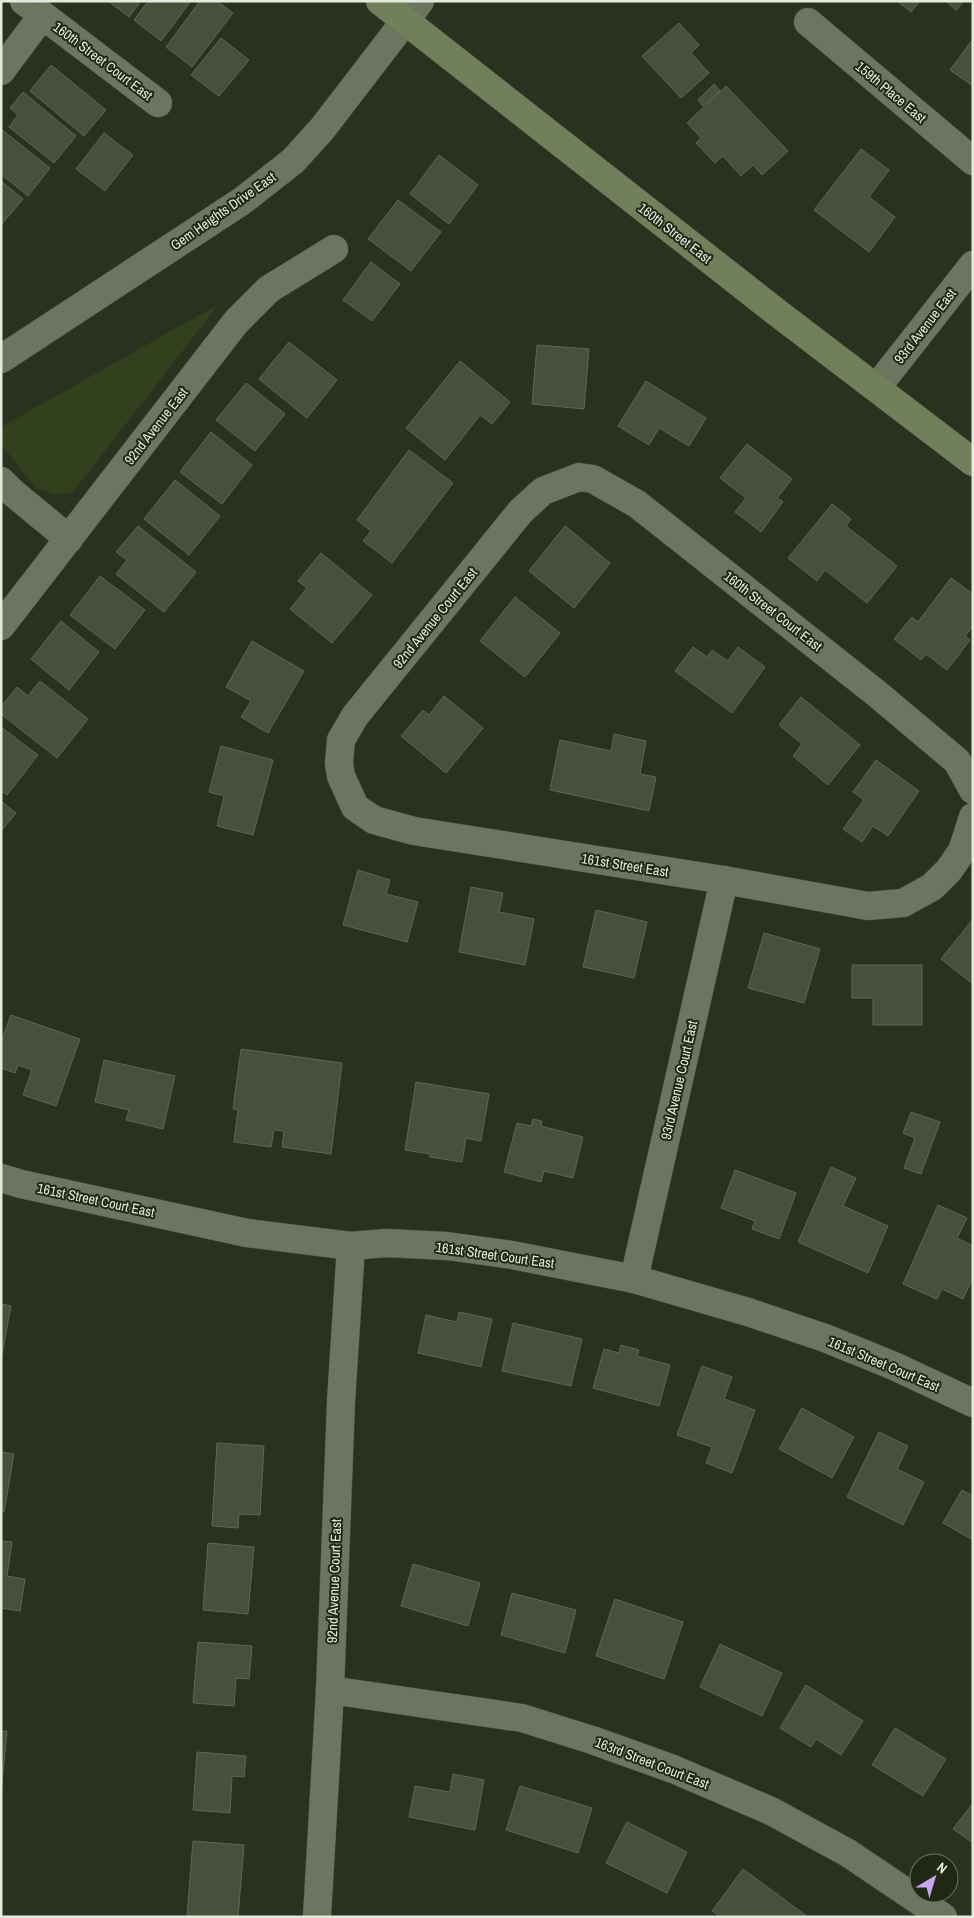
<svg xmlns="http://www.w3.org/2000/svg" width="974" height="1918" font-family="'Archivo Narrow',sans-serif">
<rect width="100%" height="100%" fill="#2a311f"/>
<path fill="#33401e" d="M219,304L73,492L55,495L36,488L1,444V427Z"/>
<g fill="#48503c" stroke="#5f6753">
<path d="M108,1H141L129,17Z"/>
<path d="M148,1H191L161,41L134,20Z"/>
<path d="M200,1H217L233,13L192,67L166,47Z"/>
<path d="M897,1H920L911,12Z"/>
<path d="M946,1H964L956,10Z"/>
<path d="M679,23L699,45L691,53L709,73L681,98L642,56Z"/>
<path d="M221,38L249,60L219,96L191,75Z"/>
<path d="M973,39V86L950,70Z"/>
<path d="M51,65L106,110L84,136L30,91Z"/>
<path d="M714,84L720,91L703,106L698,100Z"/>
<path d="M726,86L788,151L762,175L753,165L741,176L723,156L715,163L696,143L701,138L687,123Z"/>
<path d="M23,92L76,136L54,163L9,127L18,115L10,108Z"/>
<path d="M1,129L50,168L28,196L1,174Z"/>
<path d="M104,133L133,155L105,191L76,169Z"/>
<path d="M861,149L889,170L869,197L895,217L869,252L814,210Z"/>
<path d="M439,155L478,185L449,224L410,194Z"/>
<path d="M1,181L23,199L1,225Z"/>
<path d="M398,200L441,232L411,271L368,239Z"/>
<path d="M371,262L400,284L372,321L343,300Z"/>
<path d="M289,342L337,380L307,418L259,379Z"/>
<path d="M537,345L589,349L584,409L532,404Z"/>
<path d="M460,361L510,402L492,424L480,415L445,460L406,428Z"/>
<path d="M646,381L706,418L689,446L659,428L649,445L618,426Z"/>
<path d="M246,383L285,414L255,451L216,420Z"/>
<path d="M211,432L252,465L222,504L180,472Z"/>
<path d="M747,444L792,479L777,498L783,502L761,532L735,512L746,498L720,478Z"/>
<path d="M409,450L453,483L392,563L363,541L371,531L357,520Z"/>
<path d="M175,480L220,516L189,555L144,519Z"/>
<path d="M832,504L851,519L846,526L897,566L867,603L825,570L817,581L788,558Z"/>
<path d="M138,526L196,572L164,612L116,574L127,560L116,552Z"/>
<path d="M565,526L610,563L574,608L529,571Z"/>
<path d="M321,553L372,595L332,643L290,609L307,588L298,581Z"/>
<path d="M100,576L145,610L115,649L70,615Z"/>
<path d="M951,578L973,594V626L965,636L970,640L947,670L926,654L921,660L894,639L912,617L918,622Z"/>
<path d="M515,597L560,633L525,677L480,641Z"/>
<path d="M61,621L99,652L69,690L31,659Z"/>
<path d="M252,641L304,671L268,733L241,717L251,701L226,687Z"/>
<path d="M693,647L707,657L712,650L728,661L738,647L765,667L732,713L675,671Z"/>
<path d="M40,681L88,719L57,758L1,714V707L17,687L28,696Z"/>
<path d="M444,696L483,728L446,773L401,736L423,710L429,715Z"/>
<path d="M801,697L860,745L828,785L793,756L802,744L779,725Z"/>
<path d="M1,727L38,755L7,795L1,790Z"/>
<path d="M614,734L646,741L640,774L656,777L649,811L550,790L560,740L611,751Z"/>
<path d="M221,746L273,760L253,835L217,826L224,796L209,792Z"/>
<path d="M876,760L919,791L888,836L873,826L862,842L843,829L864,800L853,792Z"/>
<path d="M1,801L16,813L1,831Z"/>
<path d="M358,870L390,880L386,894L418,902L407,942L343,925Z"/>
<path d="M471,887L503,893L499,912L534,919L525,965L459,952Z"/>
<path d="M596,910L647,922L634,978L583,967Z"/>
<path d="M973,919V984L941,959Z"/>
<path d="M764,933L820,949L804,1003L748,988Z"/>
<path d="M852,965H922V1025H873V998H852Z"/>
<path d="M11,1015L80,1039L56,1106L23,1095L32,1070L18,1065L15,1073L1,1068V1042Z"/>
<path d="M241,1049L342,1063L331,1154L282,1147L284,1131L274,1130L271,1147L234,1142L238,1110L233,1109Z"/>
<path d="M104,1060L175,1076L163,1129L126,1120L129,1110L95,1102Z"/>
<path d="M416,1082L489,1094L481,1141L466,1138L462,1162L430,1157V1154L405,1150Z"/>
<path d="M911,1112L940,1122L921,1174L904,1168L915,1138L903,1133Z"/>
<path d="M533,1119L542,1121L541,1126L583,1137L573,1178L544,1171L541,1182L504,1172L517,1123L531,1126Z"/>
<path d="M831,1167L856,1178L843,1206L888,1226L868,1273L798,1242Z"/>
<path d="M735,1170L796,1193L779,1239L752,1229L755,1221L721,1208Z"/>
<path d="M938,1205L967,1218L957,1238L973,1246V1278L963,1299L942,1289L937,1299L903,1284Z"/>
<path d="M1,1304L11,1306L1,1360Z"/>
<path d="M459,1312L492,1319L481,1367L418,1353L426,1315L457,1322Z"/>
<path d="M513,1323L582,1339L571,1386L502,1371Z"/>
<path d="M621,1345L639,1350L637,1356L670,1365L659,1406L593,1388L604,1349L619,1353Z"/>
<path d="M702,1366L732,1377L724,1399L755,1410L732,1473L706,1463L712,1447L677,1435Z"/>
<path d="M802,1408L854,1437L832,1478L779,1449Z"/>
<path d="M879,1432L908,1446L897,1469L924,1482L903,1525L847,1497Z"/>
<path d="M217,1443L264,1446L260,1515L239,1514L238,1528L212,1526Z"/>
<path d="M1,1452L14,1454L4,1512L1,1511Z"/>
<path d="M962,1490L973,1496V1540L943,1523Z"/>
<path d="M1,1541L12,1542L7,1576L25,1579L20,1611L1,1608Z"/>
<path d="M208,1543L254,1547L248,1614L203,1610Z"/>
<path d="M413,1564L480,1583L468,1626L401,1606Z"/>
<path d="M512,1593L576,1610L565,1653L501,1635Z"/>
<path d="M615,1599L683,1622L664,1679L596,1656Z"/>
<path d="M198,1642L252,1646L249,1679L236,1678L234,1706L193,1703Z"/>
<path d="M720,1644L782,1673L762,1716L700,1687Z"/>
<path d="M806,1685L863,1721L841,1755L816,1739L811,1747L780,1728Z"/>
<path d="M895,1728L946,1759L923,1796L872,1765Z"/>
<path d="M1,1731H7L1,1794Z"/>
<path d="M197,1752L246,1756L244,1777L232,1776L230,1813L193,1810Z"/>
<path d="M453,1774L484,1780L475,1830L409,1817L415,1786L450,1792Z"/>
<path d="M520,1786L592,1808L578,1853L506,1830Z"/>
<path d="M973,1803V1843L953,1829Z"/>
<path d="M627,1822L687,1852L667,1893L606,1863Z"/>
<path d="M193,1841L244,1845L238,1917H187Z"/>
<path d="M743,1869L808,1917H720L712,1911Z"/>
</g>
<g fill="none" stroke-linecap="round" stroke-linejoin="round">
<defs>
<g id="minor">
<path d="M24,1L158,103"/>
<path d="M405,21L420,1"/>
<path d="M808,22L973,161"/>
<path d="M1,71L42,16"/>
<path d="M877,387L973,265"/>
<path d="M1,481L12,492L69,539"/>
<path d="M1,626L236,322L269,289L334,249"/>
<path d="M973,790L957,761L876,693L637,504L593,479L579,477L543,491L521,511L355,716L341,740L339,763L341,776L355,807L374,820L414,831L724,880L868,906L903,903L932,887L949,870L962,851L973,817"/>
<path d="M1,1178L21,1184L247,1233L351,1246L386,1243L447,1246L512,1255L634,1279L748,1312L825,1338L894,1366L973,1403"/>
<path d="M634,1279L724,880"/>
<path d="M330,1690L522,1718L592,1740L673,1769L771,1811L848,1853L943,1917"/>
<path d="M317,1917L330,1690L341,1402L351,1246"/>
</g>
<path id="tertiary" d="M1,359L242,201L293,161L322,129L405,21"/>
<path id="secondary" d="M380,1L775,311L973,462"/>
</defs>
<use href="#minor" stroke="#4a4f40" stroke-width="29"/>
<use href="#tertiary" stroke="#4a4f40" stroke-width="29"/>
<use href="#secondary" stroke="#4a4f40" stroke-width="29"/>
<use href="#minor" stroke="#6c7560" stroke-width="28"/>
<use href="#tertiary" stroke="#6c7560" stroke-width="28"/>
<use href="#secondary" stroke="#717f5a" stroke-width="28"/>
</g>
<g text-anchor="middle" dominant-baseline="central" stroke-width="4" stroke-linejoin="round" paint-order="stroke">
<g font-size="14" fill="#e5eade" stroke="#202715">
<text transform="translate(103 61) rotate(37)">160th Street Court East</text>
<text transform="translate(891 92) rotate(40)">159th Place East</text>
<text transform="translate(223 211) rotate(-35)">Gem Heights Drive East</text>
<text transform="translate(675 233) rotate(38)">160th Street East</text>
<text transform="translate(925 326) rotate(-52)">93rd Avenue East</text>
<text transform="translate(156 426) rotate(-52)">92nd Avenue East</text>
<text transform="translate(773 611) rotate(38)">160th Street Court East</text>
<text transform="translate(435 618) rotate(-51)">92nd Avenue Court East</text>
<text transform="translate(625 865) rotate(9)">161st Street East</text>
<text transform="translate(679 1080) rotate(-77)">93rd Avenue Court East</text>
<text transform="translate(96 1200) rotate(12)">161st Street Court East</text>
<text transform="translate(495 1255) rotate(8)">161st Street Court East</text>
<text transform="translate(884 1364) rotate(23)">161st Street Court East</text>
<text transform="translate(334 1581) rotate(-88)">92nd Avenue Court East</text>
<text transform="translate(652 1763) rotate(21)">163rd Street Court East</text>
</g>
</g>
<rect width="974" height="1918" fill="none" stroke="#e5eade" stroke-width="5"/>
<g transform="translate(934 1878) rotate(38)"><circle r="24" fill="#202715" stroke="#6f7565"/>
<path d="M0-4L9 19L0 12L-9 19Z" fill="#c8a5ef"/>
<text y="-8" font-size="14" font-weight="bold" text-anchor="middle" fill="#e5eade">N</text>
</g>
</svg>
